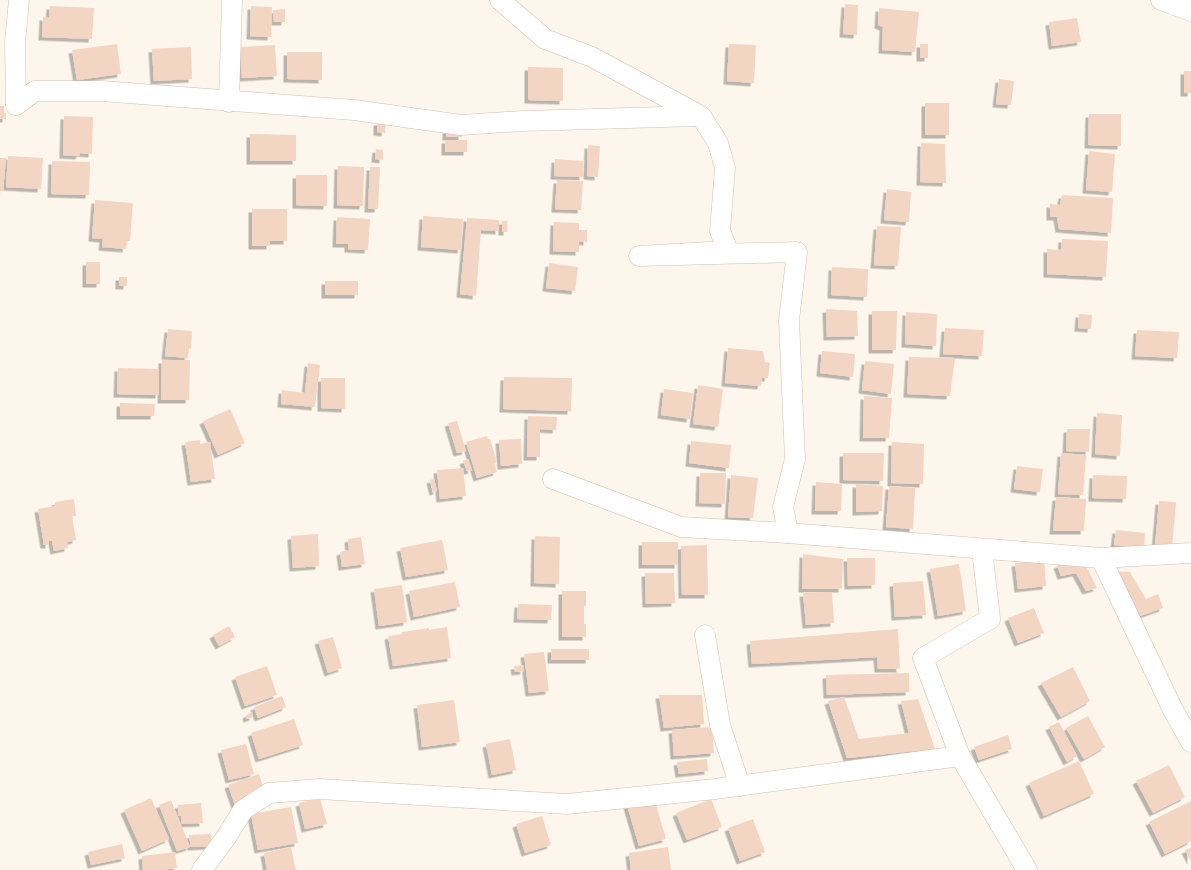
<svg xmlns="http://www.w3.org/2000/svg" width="1191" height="870" font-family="'Work Sans',sans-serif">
<defs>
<filter id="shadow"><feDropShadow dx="-3.5" dy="3.5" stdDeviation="0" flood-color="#0004"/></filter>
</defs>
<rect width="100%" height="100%" fill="#fdf6ec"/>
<g fill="#f3d5c3" filter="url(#shadow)">
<path d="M845,4L858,5L857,35L843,34Z"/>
<path d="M50,6L94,8L92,39L42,37L43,17L49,18Z"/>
<path d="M251,6L272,7L271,37L250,36Z"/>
<path d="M879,8L919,12L915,52L882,50L883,27L878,25Z"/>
<path d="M285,9V22H274L273,10Z"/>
<path d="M1077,18L1081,42L1052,46L1049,22Z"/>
<path d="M117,44L121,74L77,80L72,50Z"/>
<path d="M729,44L756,45L754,83L727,81Z"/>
<rect x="920" y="44" width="8" height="14"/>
<path d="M275,45L277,76L242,78L241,47Z"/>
<path d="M191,47L192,79L154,81L152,49Z"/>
<path d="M287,52H322V80L287,79Z"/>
<path d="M528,67L563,68V101L528,100Z"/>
<rect x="1184" y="71" width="7" height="22"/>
<path d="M999,79L1014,81L1011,105L996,104Z"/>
<rect x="925" y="103" width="24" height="32"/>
<path d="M0,106H4V113H6V119H0Z"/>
<path d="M1089,114H1121V146L1088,145Z"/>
<path d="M64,116L93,117L92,154L80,153L79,156L63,155Z"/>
<path d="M377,122H386L385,133L377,132Z"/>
<rect x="446" y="130" width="16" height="7"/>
<path d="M250,134L296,135V161H250Z"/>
<rect x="445" y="140" width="22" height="12"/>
<path d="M921,143L945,144L946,183L920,182Z"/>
<path d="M588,145L600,146L598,177L587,176Z"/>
<path d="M376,149L383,150V160L375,159Z"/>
<path d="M1089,151L1115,154L1112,192L1086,190Z"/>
<path d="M8,156L43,158L41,189L6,187Z"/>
<path d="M0,158H6L3,191H0Z"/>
<path d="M555,159L583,161V177L554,176Z"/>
<path d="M52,161L90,162L89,195L51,194Z"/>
<path d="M338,166L364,167L363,206L337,205Z"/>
<path d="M370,167H380L378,209H368Z"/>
<path d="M296,175H327V206L296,205Z"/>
<path d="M557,180L583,181L581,210L555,209Z"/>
<path d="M887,189L911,192L909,222L884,220Z"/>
<path d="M1062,195L1113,198L1111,233L1059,229L1057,217H1050V204L1060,205Z"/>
<path d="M95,200L133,203L130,241H127L126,249L102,247L103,239L92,238Z"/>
<path d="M252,209H287V241H270V246H252Z"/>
<path d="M423,216L463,219L461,250L421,247Z"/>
<path d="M337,217L370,219L368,250L348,249V244H336Z"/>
<path d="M467,218L499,220V231L481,230L476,296L460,294Z"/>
<rect x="502" y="221" width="5" height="11"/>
<path d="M554,222L579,223V230H587V242L579,241V252L553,251Z"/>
<path d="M877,226L901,227L898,266L874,265Z"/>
<path d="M1062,239L1108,241L1106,277L1047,274V249L1061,250Z"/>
<rect x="86" y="262" width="14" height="22"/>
<path d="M549,263L578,267L575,291L546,288Z"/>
<path d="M832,267L868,269L867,297L831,295Z"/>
<rect x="119" y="277" width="8" height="9"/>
<rect x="325" y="281" width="33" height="14"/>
<path d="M826,309L857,311L858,336L827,337Z"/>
<path d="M872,311H897L896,350H872Z"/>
<path d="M906,312L937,314L936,346L905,344Z"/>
<path d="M1079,314L1092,315L1091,329L1078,328Z"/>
<path d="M945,328L984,330L982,356L943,354Z"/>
<path d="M168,329L192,331L191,349L189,348L188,358L165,356Z"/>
<path d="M1137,330L1179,332L1177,358L1135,356Z"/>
<path d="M728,348L763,351L765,362L770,363L768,378H762L761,386L725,383Z"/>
<path d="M822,351L855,354L853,377L820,373Z"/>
<path d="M909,357L955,358L950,396L907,394Z"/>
<path d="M162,360H190L189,400H161Z"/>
<path d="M865,361L894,364L891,394L862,390Z"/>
<path d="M308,363L320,365L315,407L281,404L282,390L305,393Z"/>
<path d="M118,368L159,369V395L117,394Z"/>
<path d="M504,377L572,378L571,411L503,409Z"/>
<path d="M321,378H345V409L321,408Z"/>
<path d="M698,385L723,389L718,427L693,424Z"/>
<path d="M664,389L693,393L690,419L661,415Z"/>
<path d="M864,396L892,398L889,438H863Z"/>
<path d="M120,403L155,404L154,416H120Z"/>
<path d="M230,409L245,443L218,455L203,421Z"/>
<path d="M1097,413L1122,415L1120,456L1095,454Z"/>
<path d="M528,416L557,417L556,430L540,429V457H527Z"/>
<path d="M457,421L466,451L457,453L448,423Z"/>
<path d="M1067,429H1090L1089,452L1066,451Z"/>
<path d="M487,436L488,439H490L497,462L494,463L497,472L477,478L466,442Z"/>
<path d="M521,439L522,464L501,466L499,440Z"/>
<path d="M200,440V444L210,442L215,479L191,482L185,442Z"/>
<path d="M691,441L731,445L729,468L689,463Z"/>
<path d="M892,442L924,444L923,484L891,483Z"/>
<path d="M843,453H884L883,481L843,480Z"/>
<path d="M1061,453L1086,455L1083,495L1058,494Z"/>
<path d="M468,459L472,470L467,471L463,461Z"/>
<path d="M1017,466L1043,469L1040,492L1014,489Z"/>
<path d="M463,468L466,496L440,499L437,470Z"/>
<path d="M700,473H726L725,504L699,503Z"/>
<path d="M731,475L758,478L753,518L728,517Z"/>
<path d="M1093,475L1127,476L1126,499L1092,498Z"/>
<path d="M434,479L437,491L433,492L430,480Z"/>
<path d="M816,482L842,484L841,511H815Z"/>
<path d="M856,484L883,486L882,511L856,512Z"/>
<path d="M889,486L915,488L913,529L886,527Z"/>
<path d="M1056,497L1086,499L1084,531H1053Z"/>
<path d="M74,499L76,516H72L76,540L67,542L68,548L54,551L52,541H49V545H44L38,509L55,506V502Z"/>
<path d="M1159,501L1176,502L1172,548L1155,547Z"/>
<path d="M1116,530L1145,533L1144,548L1114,545Z"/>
<path d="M318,534L319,566L293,568L291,536Z"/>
<path d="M535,536L560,537L559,584L534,583Z"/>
<path d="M361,537L365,564L342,567L340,552L349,550L348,539Z"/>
<path d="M442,540L448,570L406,577L400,548Z"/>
<rect x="642" y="542" width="36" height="23"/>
<path d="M707,545L708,595H682L681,546Z"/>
<path d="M803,554L843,559L842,589H802Z"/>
<path d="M847,558H875V585L848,586Z"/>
<path d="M1044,560L1046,586L1018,589L1015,563Z"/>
<path d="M1072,561L1086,566L1097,588L1086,591L1076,573L1061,576L1057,565Z"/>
<path d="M959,564L966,611L938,616L930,569Z"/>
<path d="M1114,571L1130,572L1146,599L1158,594L1163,608L1140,616L1133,601L1126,605Z"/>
<path d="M645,573H674L675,603L646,604Z"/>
<path d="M923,581L926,615L895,617L893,583Z"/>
<path d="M455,582L460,607L414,617L409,591Z"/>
<path d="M402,585L407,622L379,626L374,589Z"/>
<path d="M562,591H586V606H584V624H586V637H562Z"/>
<path d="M832,592L834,623L806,625L803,593Z"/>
<path d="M518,604L552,605L551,620L517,619Z"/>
<path d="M1034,608L1044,633L1018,643L1008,618Z"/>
<path d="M229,626L235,637L219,646L213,635Z"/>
<path d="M447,627L451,658L393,666L388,636L402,634V632L429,628V630Z"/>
<path d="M898,629L900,669H878L877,657L752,664L750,641Z"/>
<path d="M333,637L342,668L328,673L318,641Z"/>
<rect x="551" y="649" width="38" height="11"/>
<path d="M544,652L549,691L529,693L524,654Z"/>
<path d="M523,665L524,671L515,672L514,666Z"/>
<path d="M267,666L277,695L245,706L235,677Z"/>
<path d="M1073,667L1090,701L1061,717L1041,683Z"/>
<path d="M909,673V692L827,695L826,675Z"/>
<path d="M659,695H702L704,724L664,728Z"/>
<path d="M282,696L286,707L258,718L254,707Z"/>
<path d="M844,697L859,739L909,733L901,701L918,699L935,749L847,758L828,701Z"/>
<path d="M454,700L460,742L422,747L417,705Z"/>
<path d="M252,712L253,717L247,719L246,715Z"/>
<path d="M1088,716L1105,747L1084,759L1066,728Z"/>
<path d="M294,719L303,745L259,759L251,733Z"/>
<path d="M1059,722L1077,756L1067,762L1049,727Z"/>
<path d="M712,727L714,753L674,756L672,730Z"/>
<path d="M1008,735L1012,749L979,760L974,747Z"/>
<path d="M510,739L516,770L492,775L486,744Z"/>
<path d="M246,744L254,774L229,780L221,750Z"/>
<path d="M707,759L708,771L679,774L677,762Z"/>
<path d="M1079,761L1094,794L1044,816L1029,783Z"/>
<path d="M1169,765L1185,797L1153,813L1136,781Z"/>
<path d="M259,774L264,790L235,805L228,785Z"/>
<path d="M151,798L169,839L142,851L124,810Z"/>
<path d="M320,798L327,824L305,829L299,803Z"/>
<path d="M654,798L666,839L639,846L627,805Z"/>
<path d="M711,799L722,827L687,840L676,813Z"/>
<path d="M171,800L190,847L177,851L159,805Z"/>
<path d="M1191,801V841L1165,854L1149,822Z"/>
<path d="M201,803L203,823L182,824L181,816H178V805Z"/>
<path d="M291,807L298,843L258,850L251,814Z"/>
<path d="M542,816L551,845L525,853L516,824Z"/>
<path d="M753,819L765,852L740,861L728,828Z"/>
<path d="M211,834L212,846L191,847L189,835Z"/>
<path d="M122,844L125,858L91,865L88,852Z"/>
<path d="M291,847L296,870H267L264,853Z"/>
<path d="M668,847L671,870H631L629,853Z"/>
<path d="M1191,848V861L1185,850Z"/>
<path d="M175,852L177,868L161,870H143L142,856Z"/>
</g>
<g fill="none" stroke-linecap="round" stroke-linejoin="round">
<defs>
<g id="minor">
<path d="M500,0L545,39L592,57L701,116L718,143L725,168L720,231L728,251L639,256L797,252L789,320L795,459L783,507L788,533"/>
<path d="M1161,0L1191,11"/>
<path d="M229,102L232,0"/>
<path d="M16,105L35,91H101L354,110L461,125L523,121L699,116"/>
<path d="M16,105L15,42L19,0"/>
<path d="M553,479L681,527L788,533L1101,558L1191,553"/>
<path d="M982,549L990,619L923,658L960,756L1027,870"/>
<path d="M1101,558L1173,710L1191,742"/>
<path d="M705,635L720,725L740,786"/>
<path d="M202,870L225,839L243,810L269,793L320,789L567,804L715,789L960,756"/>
</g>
</defs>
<use href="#minor" stroke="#d1beb0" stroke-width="21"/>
<use href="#minor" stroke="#fff" stroke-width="20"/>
</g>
</svg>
